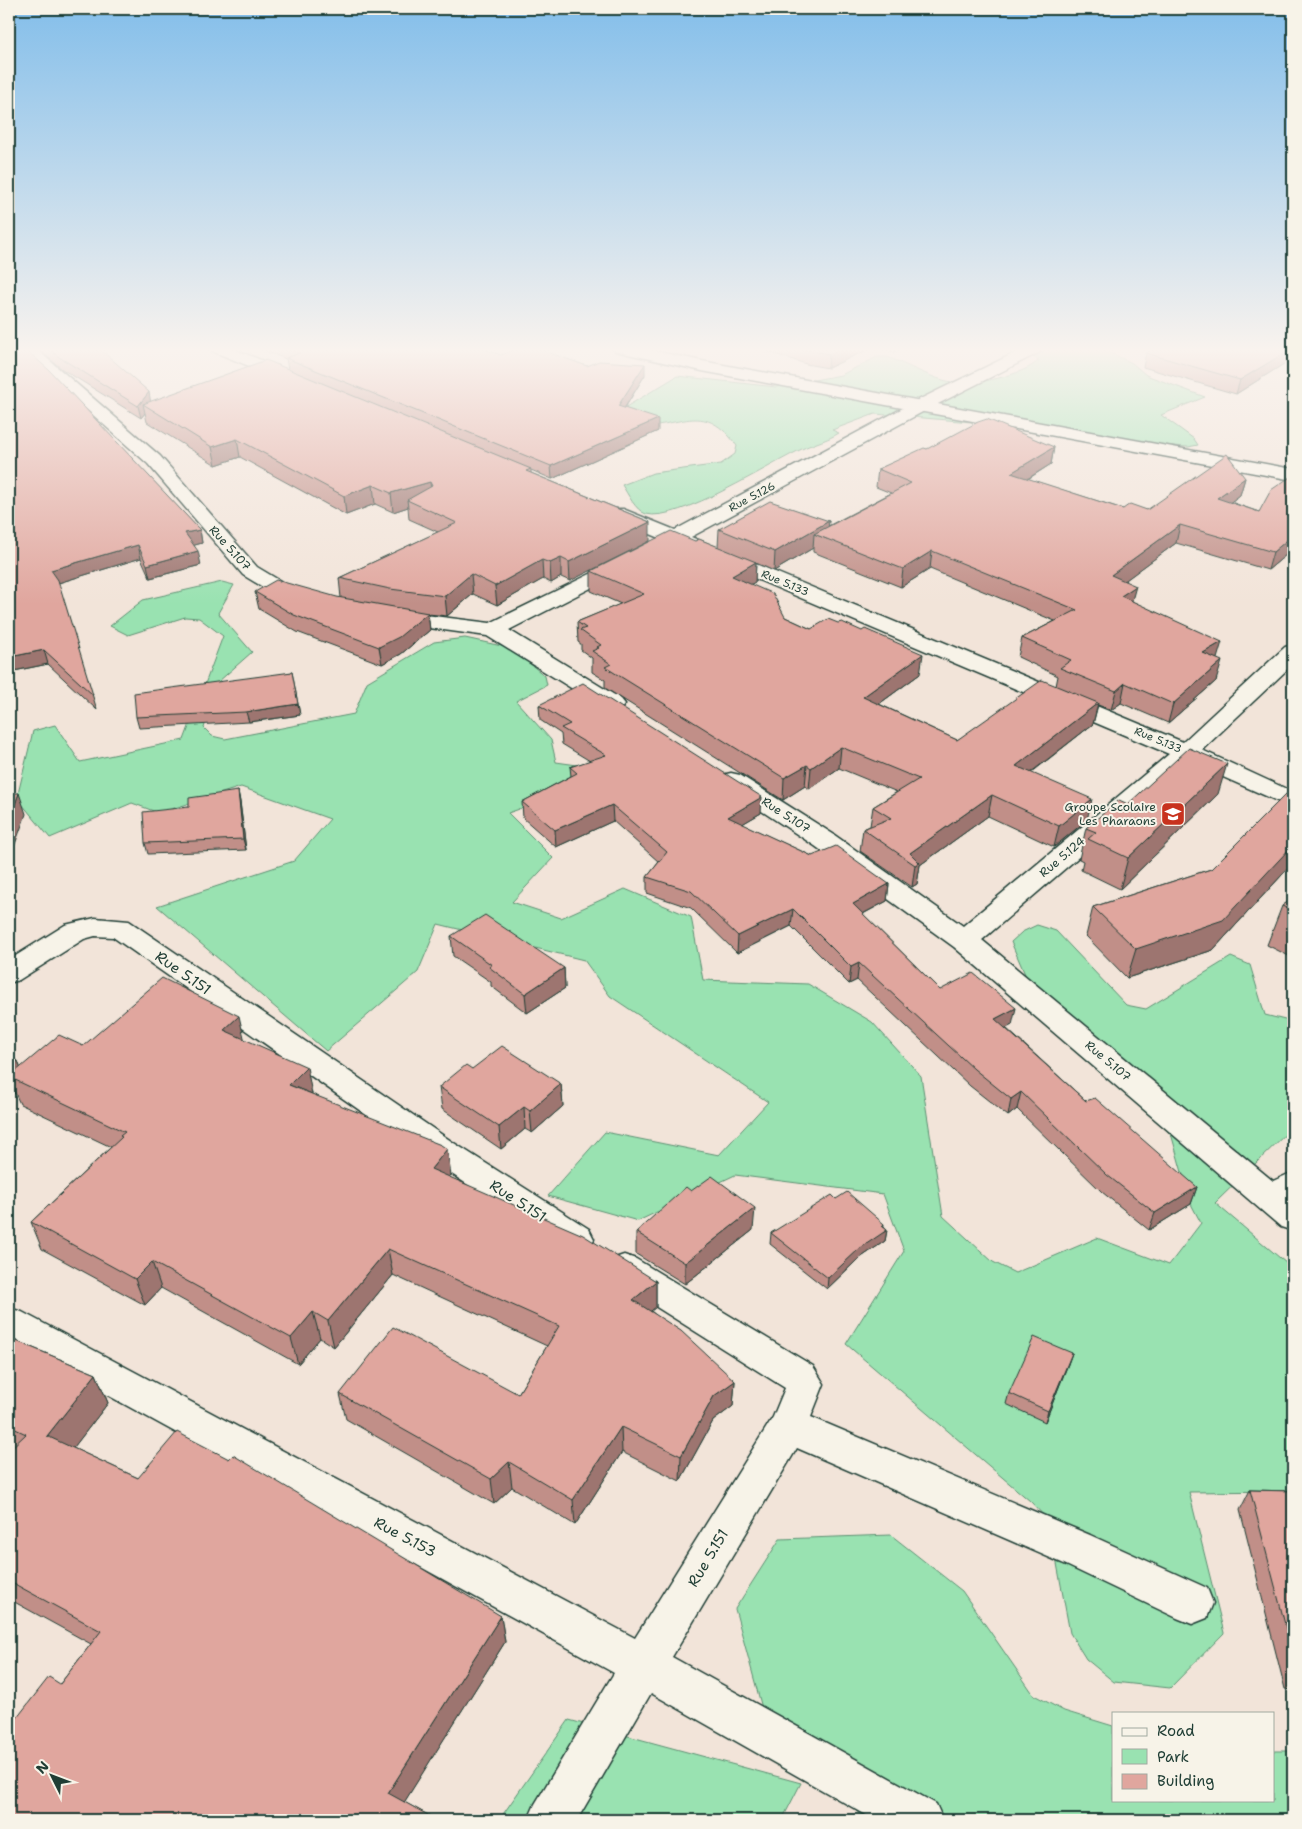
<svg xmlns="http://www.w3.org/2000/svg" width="1302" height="1829" font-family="'Shantell Sans',sans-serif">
<rect width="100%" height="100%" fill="#f2e4d9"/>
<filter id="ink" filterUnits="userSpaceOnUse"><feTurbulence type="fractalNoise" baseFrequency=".02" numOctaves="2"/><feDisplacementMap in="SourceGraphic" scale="10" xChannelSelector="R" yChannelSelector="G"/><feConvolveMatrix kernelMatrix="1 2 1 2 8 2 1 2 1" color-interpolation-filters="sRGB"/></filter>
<g filter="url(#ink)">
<g fill="#99e2b1" stroke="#5c9072">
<path d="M1013,348H1100L1132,363L1146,375L1205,397L1161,415L1194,439L1198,445L1188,447L1130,443L1068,430L875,414L832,430L839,433C828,440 815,443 804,448C771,463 678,523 646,514C635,510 628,494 622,485L653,473L721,464L735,454L737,446C704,400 683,427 640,426C631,425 619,419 611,416L677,376L776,387L841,375L877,357H888C905,364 935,380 952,382C973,386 1025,375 1039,360Z"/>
<path d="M222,582L234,585L218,613L252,652L218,682L204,728L212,736L225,739L354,714L367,682L434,642L465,638L511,648L545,676L547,685L516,701L551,740L556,762L606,769L577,789L508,813L553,858L512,902L561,918L625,889L691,917L703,980L808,984L872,1022L921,1076L943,1216L993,1262L1015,1273L1097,1238L1169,1265L1201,1223L1191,1204L1172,1137L1160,1120L1041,1011L1011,942L1022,932L1037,925L1056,931L1126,1005L1146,1009L1231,957L1250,965L1265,1015L1293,1022V1127L1215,1203L1293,1269V1491L1189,1492L1224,1633L1170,1688L1114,1682L1086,1659L1070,1633L1049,1521L1030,1501L846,1344L904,1251L883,1194L735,1175L638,1221L548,1196L605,1132L719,1155L768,1102L610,996L584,960L438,924L418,972L326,1051L157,906L294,861L330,819L241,787L159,813L132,803L50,838L17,798L33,731L55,725L80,762L184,740L223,636L199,618L185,617L128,635L110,626L143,600Z"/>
<path d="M891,1535L962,1591L1034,1695L1064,1711L1113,1726V1800H1273V1751H1293V1820H867L768,1730L735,1609L780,1539Z"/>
<path d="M569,1720L801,1783L782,1820H499Z"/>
</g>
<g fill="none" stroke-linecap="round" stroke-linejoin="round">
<defs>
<g id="minor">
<path d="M18,348H35L160,456L257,567L287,585L312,592L315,596L312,600L305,602L273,593L243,575L148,464Z"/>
<path d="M210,348H231L296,374L298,377L296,380H284L212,351Z"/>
<path d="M1025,348H1044L1042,351L928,409L691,537L1183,742L1285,647L1293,645V664L1202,750L1293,792V808L1189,762L982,940L1273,1181L1293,1172V1231L1281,1227L954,947L815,846L722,785L719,780L722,775L731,773L740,775L833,834L963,926L1169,754L676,545L666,549L659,547L656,543L660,538L609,517L606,513L609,509H623L675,530L916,401Z"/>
<path d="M1249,348H1274L1293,352V362L1251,351Z"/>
<path d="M623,558L630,560L633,564L630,568L509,630L621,699L625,704L621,709L613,711L605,709L487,636L393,623L385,622L382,617L385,612L393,611L490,623Z"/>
<path d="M95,918L129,921L454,1143L589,1229L594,1239L589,1249L577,1253L565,1249L432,1161L113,937L95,936L84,939L19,980L9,983V960L65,925Z"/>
<path d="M624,1255L636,1259L813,1366L824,1384L811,1417L1090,1535L1207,1588L1213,1603L1207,1618L1192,1624L1177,1618L1062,1563L797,1448L672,1657L936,1804L943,1820H875L651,1693L577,1820H528L535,1804L614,1673L9,1341V1308L22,1312L635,1638L773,1417L785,1388L612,1279L607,1269L612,1259Z"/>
</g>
<path id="tertiary" d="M613,348H640L702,361L1293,469V480L702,371L615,351Z"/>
</defs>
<use href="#minor" stroke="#1f3d34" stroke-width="3"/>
<use href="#tertiary" stroke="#1f3d34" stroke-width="3"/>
<use href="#minor" fill="#f7f3e8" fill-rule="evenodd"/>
<use href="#tertiary" fill="#f7f3e8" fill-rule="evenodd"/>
</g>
<g fill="#c18f88" stroke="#1f3d34" fill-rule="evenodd">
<path d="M9,348L200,530L202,543L194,545L201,565L150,578L141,558L58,583L97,710L48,664L14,671L9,655Z"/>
<path d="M37,348H99L151,402L288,369L286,359L257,348H481L501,355L587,366L645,375L625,408L658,431L552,479L531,470V473L650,522L570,581L561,577L551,583L543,579L497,605L473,594L447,616L428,614L430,630L401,654L382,664L297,632L259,609L255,592L341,598L339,578L438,532L409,519L408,507L393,512L375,504L346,515L240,457L216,465L147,422L145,413L141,418L62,369Z"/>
<path d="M756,348H871L828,368L806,364Z"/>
<path d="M878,348H906L894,352Z"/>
<path d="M1148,348H1293V350H1291L1287,362L1236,394L1143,367L1146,353L1154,349Z"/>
<path d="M1054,447L1051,464L1028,479L1123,509L1147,510L1245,478L1240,495L1231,502L1259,512L1293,475V549L1268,570L1176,543L1124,581L1132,601L1217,659L1216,681L1168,723L1121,703L1111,710L1098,705L1093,724L1031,773L1087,820L1054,847L988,816L920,865L917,884L912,887L860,851L863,829L870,826L873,807L897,792L839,768L809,789L805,786L783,800L605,688V680L592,672V658L581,650V644L578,642L577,622L621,604L591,591V571L695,541L718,547L719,529L829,521L828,526L891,493L876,487L878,469L927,449ZM813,548V552L901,587L930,569L1055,621L1022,638L1018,657L1058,676L1056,686L957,740L879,704L920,674L811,629L785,617L750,584L755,582L756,563L774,571Z"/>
<path d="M292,672L300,715L249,722L139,728L136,717Z"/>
<path d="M539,705L761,813L742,824L812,856L889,884L887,901L863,914L940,990L1012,1025L1006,1028L1086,1101L1197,1187L1191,1204L1149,1230L1102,1192L1017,1109L1008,1116L970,1086L857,980L849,984L791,926L737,953L691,908L647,893V877L659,862L613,821L556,847L523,818L522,802L571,776L570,767L590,761L562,744L561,734L540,720Z"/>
<path d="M238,791L240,802L246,850L148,854L145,843L189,807Z"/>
<path d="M1218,794L1120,889L1081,870L1083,861L1079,859L1086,828L1128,804Z"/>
<path d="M1293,794V863L1213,950L1127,978L1086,936L1093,907L1211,869Z"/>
<path d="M1293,898V958L1267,945L1282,906Z"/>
<path d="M451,936L564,968L565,988L527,1013L491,986V982L453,956Z"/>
<path d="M244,1039L312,1094L451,1175L449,1177L656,1281V1307L651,1311L735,1381L733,1406L713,1421L680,1481L622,1452L575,1525L512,1487L494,1504L346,1419L340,1394H518L547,1346L393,1275L334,1347L320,1338L298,1364L161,1288L145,1305L42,1249L31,1222L111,1147L20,1104L15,1093L9,1099V1057L18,1061L20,1068L83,1046Z"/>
<path d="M472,1069L561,1084L563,1106L532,1133L525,1129L501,1149L442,1109L439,1087Z"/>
<path d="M691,1191L753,1230L685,1284L636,1254V1232Z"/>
<path d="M836,1199L884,1227L887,1230L885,1241L857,1260L827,1289L770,1244L771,1233Z"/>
<path d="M9,1338L96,1374L108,1403L73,1448L138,1478L501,1616L505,1642L404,1802L437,1820H9L60,1684L91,1644L9,1599V1450L11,1449L9,1448Z"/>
<path d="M1072,1353L1068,1364L1045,1422L1006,1404L1009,1393Z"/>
<path d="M1250,1490L1293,1491V1690L1285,1689L1240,1510Z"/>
</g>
<g fill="#9d746f" stroke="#1f3d34">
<path d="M843,348H871L828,368L829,354Z"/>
<path d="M895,348H906L894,352Z"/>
<path d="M1291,349L1287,362L1236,394L1240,380Z"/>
<path d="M645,364V375L618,418V406Z"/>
<path d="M149,392L151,404H143L145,413L141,418L138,406Z"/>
<path d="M658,419V431L552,479L551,466Z"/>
<path d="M237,439L240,457L216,465L212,447Z"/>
<path d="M1054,447L1051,464L1008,491L1011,473Z"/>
<path d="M1245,478L1240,495L1212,516L1217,498Z"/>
<path d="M430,482L432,501L407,500L408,507L393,512L391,493Z"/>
<path d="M373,485L375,504L346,515L344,496Z"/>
<path d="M829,521L827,539L814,534L813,548L774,571L775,552Z"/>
<path d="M650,522V541L570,581L569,562Z"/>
<path d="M1180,525L1176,543L1107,594L1111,575Z"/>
<path d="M200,530L202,543L188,547L185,533Z"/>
<path d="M1293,535V549L1268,570L1273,552Z"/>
<path d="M138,545L141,558L55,584L51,570Z"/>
<path d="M198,551L201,565L150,578L147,565Z"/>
<path d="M932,551L930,569L901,587L903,569Z"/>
<path d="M561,558V577L551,583L550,563Z"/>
<path d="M542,560L543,579L497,605L495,586Z"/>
<path d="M756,562L755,582L731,596L732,576Z"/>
<path d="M471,574L473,594L447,616L445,596Z"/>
<path d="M1136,586L1131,604L1121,596Z"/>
<path d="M428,613L430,630L401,654L382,664L379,647Z"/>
<path d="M1222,642L1216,662L1203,653Z"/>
<path d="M44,650L48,664L14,671L10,657Z"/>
<path d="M923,654L920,674L861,717L863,697Z"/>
<path d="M1222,661L1216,681L1168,723L1173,704Z"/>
<path d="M1125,683L1121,703L1111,710L1116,691Z"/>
<path d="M1098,703L1093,724L1012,787L1016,766Z"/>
<path d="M298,704L300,715L249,722L246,712Z"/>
<path d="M841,747L839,768L809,789L811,768Z"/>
<path d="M1227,764L1218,794L1120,889L1128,858Z"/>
<path d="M807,765L805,786L783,800L784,778Z"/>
<path d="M238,791L240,802L246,850L243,839Z"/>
<path d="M19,793L26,814L14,847L9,851V821Z"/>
<path d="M992,795L988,816L920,865L917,884L912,887L915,865L910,853Z"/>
<path d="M762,797L761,813L727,833L728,817Z"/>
<path d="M1092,799L1087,820L1054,847L1059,826Z"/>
<path d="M612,805L613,821L556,847L555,830Z"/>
<path d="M1293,845V863L1213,950L1127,978L1136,949Z"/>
<path d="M889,884L887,901L851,920L853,904Z"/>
<path d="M793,909L791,926L737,953L738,936Z"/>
<path d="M859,963L857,980L849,984L851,967Z"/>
<path d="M564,968L565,988L527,1013L525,994Z"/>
<path d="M1016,1008L1012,1025L992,1035L995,1019Z"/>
<path d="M239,1016L245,1042L224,1030Z"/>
<path d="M18,1061L26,1083L9,1077L15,1093L9,1099V1069Z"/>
<path d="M307,1067L312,1094L289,1085Z"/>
<path d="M561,1084L563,1106L532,1133L530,1111Z"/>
<path d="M1021,1092L1017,1109L1008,1116L1011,1099Z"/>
<path d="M524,1107L525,1129L501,1149L499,1127Z"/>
<path d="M447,1149L451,1175L435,1196L431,1169Z"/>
<path d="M1197,1187L1191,1204L1149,1230L1155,1213Z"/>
<path d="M755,1208L753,1230L685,1284V1263Z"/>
<path d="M884,1224L883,1233L887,1230L885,1241L857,1260L827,1289L828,1278Z"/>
<path d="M388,1249L393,1275L334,1347L328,1321Z"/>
<path d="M152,1262L161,1288L145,1305L135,1279Z"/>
<path d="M656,1281V1307L633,1325V1300Z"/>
<path d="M313,1312L320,1338L298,1364L291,1338Z"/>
<path d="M1072,1353L1068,1364L1045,1422L1048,1411Z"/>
<path d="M96,1374L108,1403L61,1464L47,1436Z"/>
<path d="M735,1381L733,1406L713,1421L680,1481L681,1456L714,1396Z"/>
<path d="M621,1427L622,1452L575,1525L573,1500Z"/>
<path d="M509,1462L512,1487L494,1504L491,1479Z"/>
<path d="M501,1616L505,1642L395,1817L388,1793Z"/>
<path d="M316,1814L319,1820H312Z"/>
</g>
<g fill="#e0a69e" stroke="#1f3d34">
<path d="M9,348H24L49,370L200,530L185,533L198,551L147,565L138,545L51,570L58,580L93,695L44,650L10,657L9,653Z"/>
<path d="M48,348H99L149,392L138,406L59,357Z"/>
<path d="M284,348H481L501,355L520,348H536L587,366L599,361L645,364L618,406L658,419L551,466L286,358L300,353Z"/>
<path d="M799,348H843L829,354L807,350Z"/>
<path d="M1157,348H1287L1291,349L1240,380L1146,353Z"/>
<path d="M266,360L531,469L526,471L650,522L569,562L561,558L550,563L542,560L495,586L471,574L445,596L390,589L339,578L457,523L407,500L432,486L430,482L391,493L373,485L344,496L237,439L212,447L143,404Z"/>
<path d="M987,419L1054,447L1011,473L1123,509L1130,504L1147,510L1227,454L1245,478L1217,498L1259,512L1271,490L1293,475V535L1273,552L1180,525L1111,575L1136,586L1121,596L1222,642L1203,653L1222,661L1173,704L1125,683L1116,691L1060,668L1071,660L1022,638L1077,610L932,551L903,569L814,534L911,483L878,469L924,448L927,449L978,422Z"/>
<path d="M770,501L829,521L775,552L719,529Z"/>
<path d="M671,531L695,541L699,539L756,562L732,576L773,594L785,617L811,629L828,619L838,623L842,622L862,631L865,629L923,654L863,697L957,740L1042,680L1098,703L1016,766L1092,799L1059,826L992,795L910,853L920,863L915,865L863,829L891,818L873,807L919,779L841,747L811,768L807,765L784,778L605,667L611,664L592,651L599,648L597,647L601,645L580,630L586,628L577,622L644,594L591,571Z"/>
<path d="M276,580L337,597L428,613L399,637L379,647L294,615L255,592Z"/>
<path d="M292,672L298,704L246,712L136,717L134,693Z"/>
<path d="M583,683L762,797L728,817L812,856L836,846L889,884L853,904L940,990L973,973L1016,1008L995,1019L1086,1101L1095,1098L1197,1187L1155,1213L1107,1175L1021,1092L1011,1099L974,1069L859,963L851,967L793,909L738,936L691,891L647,877L667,852L612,805L555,830L522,802L577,773L570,767L606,755L561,728L570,724L539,705Z"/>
<path d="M1189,748L1227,764L1128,858L1088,839L1096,832L1086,828L1119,800L1128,804Z"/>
<path d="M238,791L243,839L145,843L143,812L189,807V798Z"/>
<path d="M1288,792L1293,794V845L1223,920L1136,949L1093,907L1211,869Z"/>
<path d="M9,793H19L9,821Z"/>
<path d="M1293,898V911L1282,906Z"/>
<path d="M485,915L564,968L525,994L489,967L492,965L451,936Z"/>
<path d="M162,978L239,1016L224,1030L307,1067L289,1085L441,1145L447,1149L431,1169L583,1235L656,1281L633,1300L681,1331L735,1381L714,1396L681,1456L621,1427L573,1500L509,1462L491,1479L340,1394L393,1327L518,1394L559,1326L388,1249L328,1321L313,1312L291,1338L152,1262L135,1279L31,1222L122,1137L120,1136L125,1132L9,1077L59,1035L83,1046Z"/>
<path d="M502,1046L561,1084L530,1111L524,1107L499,1127L439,1087L466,1065L472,1069Z"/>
<path d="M9,1057L18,1061L9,1069Z"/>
<path d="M712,1176L755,1208L685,1263L636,1232L686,1187L691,1191Z"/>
<path d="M847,1192L884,1224L882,1226L887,1230L859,1249L828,1278L771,1233L832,1195L836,1199Z"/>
<path d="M1034,1337L1072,1353L1048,1411L1009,1393Z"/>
<path d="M9,1338L96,1374L47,1436L138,1478L177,1432L229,1459L233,1455L501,1616L388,1793L437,1820H328L316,1814L312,1820H9V1728L49,1677L60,1684L101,1631L9,1581V1450L26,1434L9,1426Z"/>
<path d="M1250,1490L1293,1491V1655Z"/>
</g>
</g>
<linearGradient id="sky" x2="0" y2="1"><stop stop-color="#83beea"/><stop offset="0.58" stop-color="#f9f3ee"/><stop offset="1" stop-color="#f9f3ee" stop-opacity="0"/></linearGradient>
<rect width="1302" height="604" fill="url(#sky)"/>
<defs>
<symbol id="school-square" viewBox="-11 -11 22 22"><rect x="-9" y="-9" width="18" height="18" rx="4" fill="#c8321e" stroke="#f7f3e8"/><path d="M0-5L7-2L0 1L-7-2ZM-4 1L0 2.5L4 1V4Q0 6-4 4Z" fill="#fff"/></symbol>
</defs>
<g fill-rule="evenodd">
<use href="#school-square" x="1159" y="800" width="28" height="28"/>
</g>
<g text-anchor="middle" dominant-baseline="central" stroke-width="4" stroke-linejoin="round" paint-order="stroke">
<g font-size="11" fill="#1f3d34" stroke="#f7f3e8">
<text transform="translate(752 497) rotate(-28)">Rue 5.126</text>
<text transform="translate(785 583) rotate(23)">Rue 5.133</text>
<text transform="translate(1158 740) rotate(23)">Rue 5.133</text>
</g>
<g font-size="12" fill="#1f3d34" stroke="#f7f3e8">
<text transform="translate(230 548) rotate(48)">Rue 5.107</text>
<text transform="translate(786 815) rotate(33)">Rue 5.107</text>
<text transform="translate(1062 857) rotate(-40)">Rue 5.124</text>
<text transform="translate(1108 1061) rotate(40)">Rue 5.107</text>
</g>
<g font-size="12" fill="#1f3d34" stroke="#f7f3e8" text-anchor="end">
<text x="1156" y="807">Groupe Scolaire<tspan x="1156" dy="14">Les Pharaons</tspan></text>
</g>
<g font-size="15" fill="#1f3d34" stroke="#f7f3e8">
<text transform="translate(183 973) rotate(35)">Rue 5.151</text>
<text transform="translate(518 1201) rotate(33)">Rue 5.151</text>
<text transform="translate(405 1537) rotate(28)">Rue 5.153</text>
<text transform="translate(708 1558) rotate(-59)">Rue 5.151</text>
</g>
</g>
<rect width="1302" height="1829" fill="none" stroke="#f7f3e8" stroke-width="30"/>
<rect x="15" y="15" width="1272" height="1799" fill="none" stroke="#1f3d34" stroke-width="2" filter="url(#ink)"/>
<rect x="1112" y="1712" width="162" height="90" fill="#f7f3e8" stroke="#a1aaa0"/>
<rect x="1122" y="1728" width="25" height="8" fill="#f7f3e8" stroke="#a1aaa0"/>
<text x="1157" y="1736" font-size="15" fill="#1f3d34">Road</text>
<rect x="1122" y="1749" width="25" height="15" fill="#99e2b1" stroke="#a1aaa0"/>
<text x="1157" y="1762" font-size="15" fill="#1f3d34">Park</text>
<rect x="1122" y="1774" width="25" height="15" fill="#e0a69e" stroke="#a1aaa0"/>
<text x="1157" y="1786" font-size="15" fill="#1f3d34">Building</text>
<g transform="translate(52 1776) rotate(312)" stroke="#f7f3e8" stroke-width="4" paint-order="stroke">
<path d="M0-4L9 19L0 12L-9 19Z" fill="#1f3d34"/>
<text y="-8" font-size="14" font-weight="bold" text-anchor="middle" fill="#1f3d34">N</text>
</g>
</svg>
